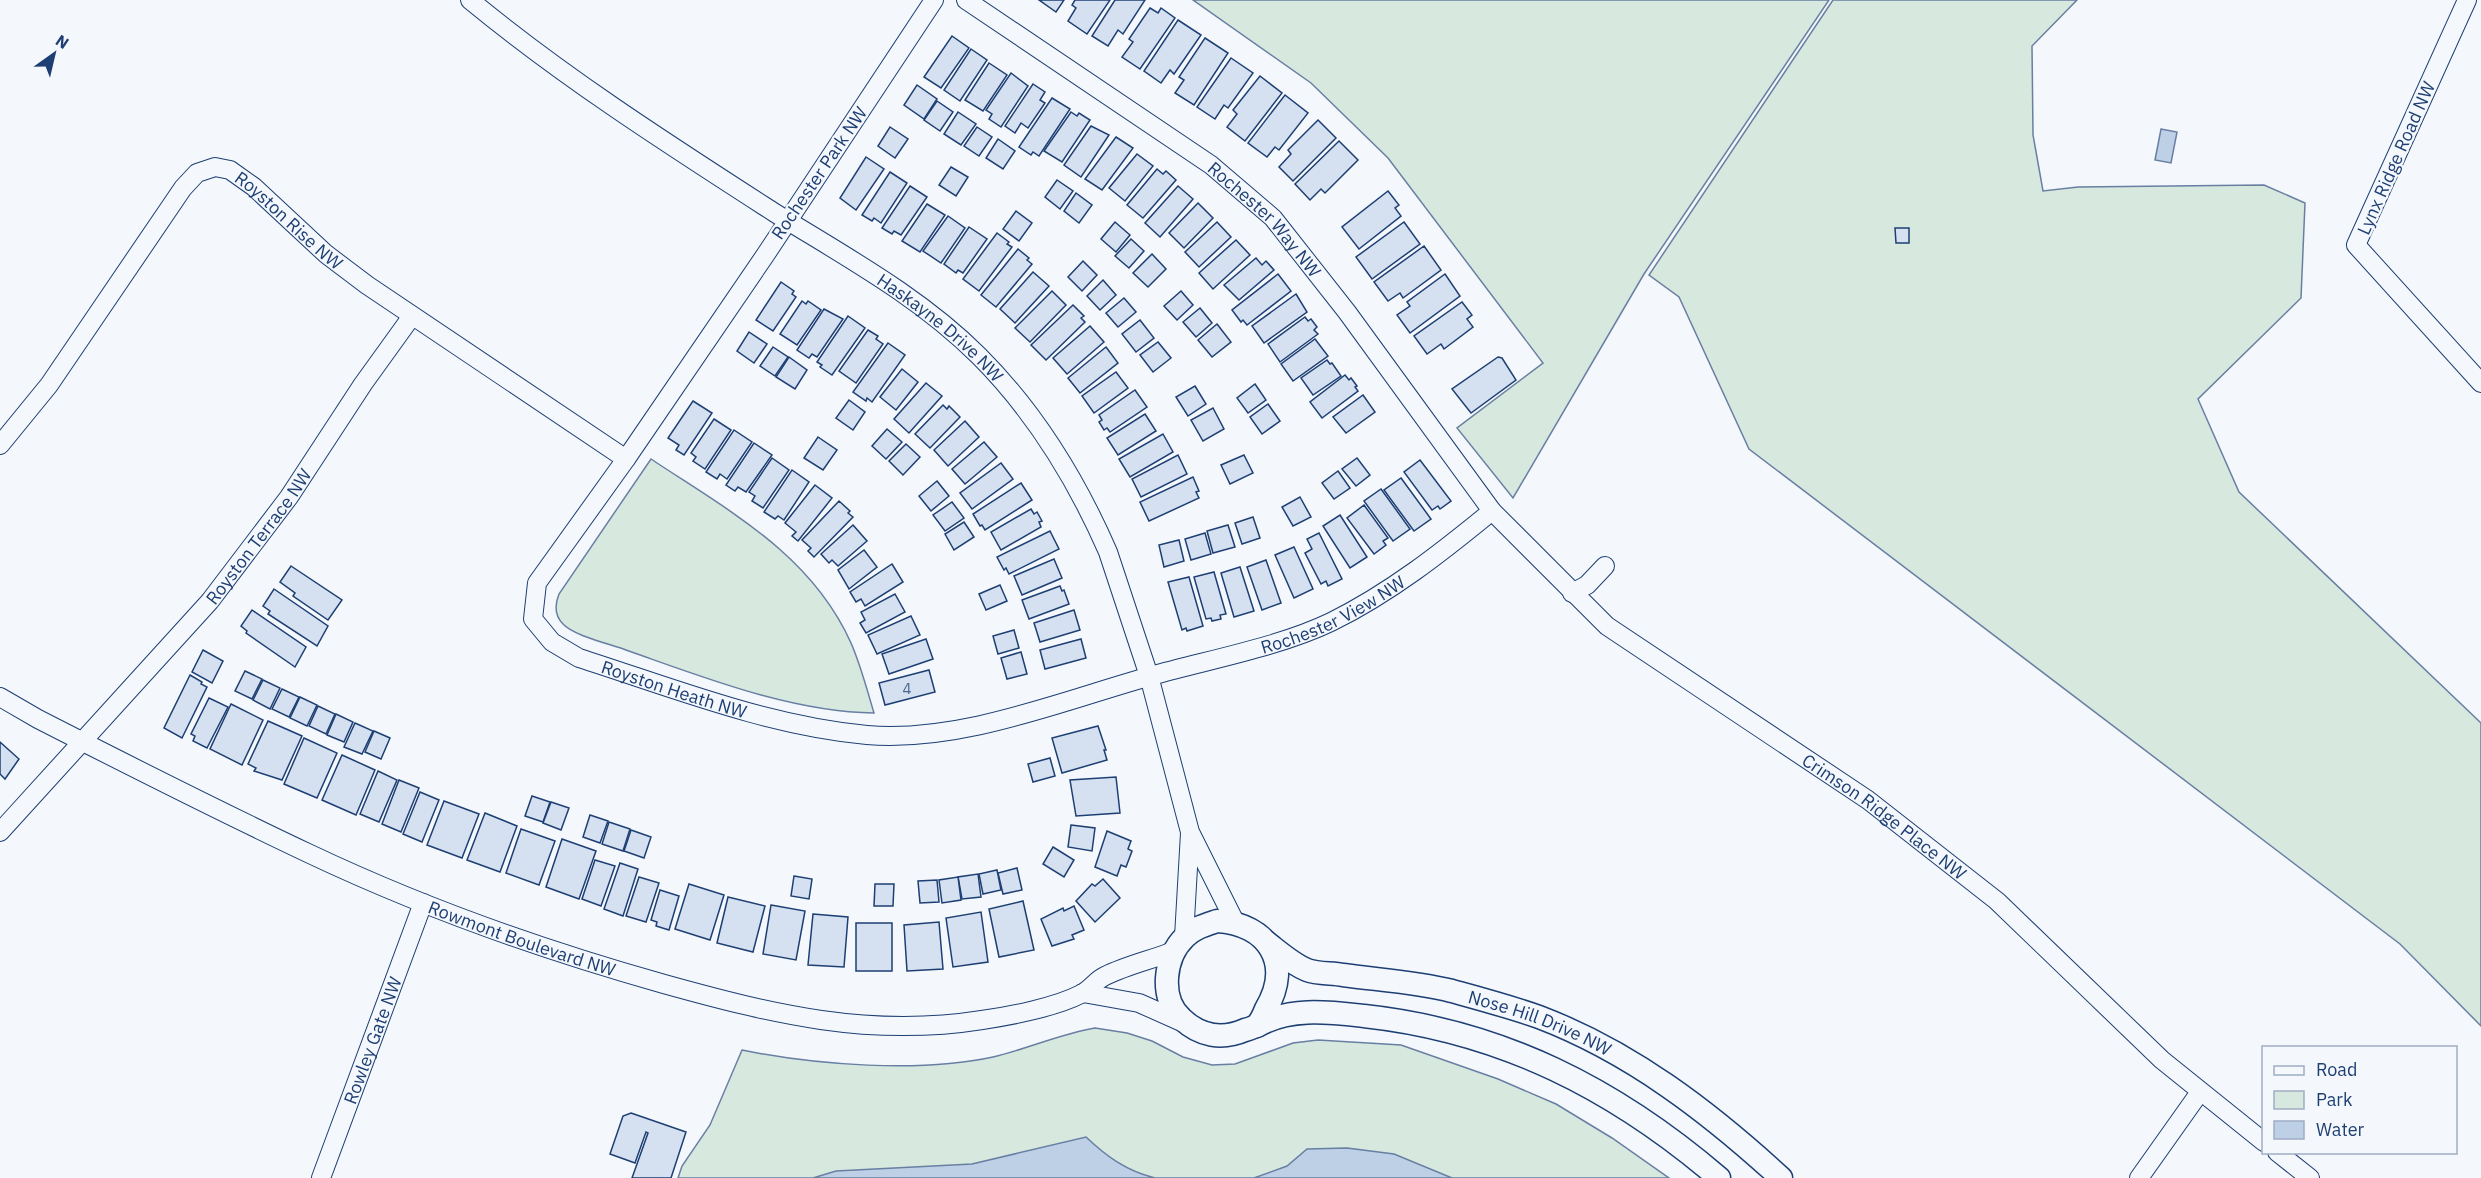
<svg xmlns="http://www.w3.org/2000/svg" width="2481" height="1178" font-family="'IBM Plex Sans',sans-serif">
<rect width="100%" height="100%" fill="#f4f7fb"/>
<g fill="#d7e8df" stroke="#687fa3" stroke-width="1.5">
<path d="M1193,0H1829L1644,274L1513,498L1457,428L1543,363L1388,158L1311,83Z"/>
<path d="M1833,0H2077L2032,46L2033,135L2043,191L2078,187L2264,185L2305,203L2301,298L2198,399L2239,492L2481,723V1026L2400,944L1749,449L1679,297L1649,275Z"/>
<path d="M651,459C729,511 811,554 851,643C861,666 867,690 874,713C791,712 703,677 626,650C610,644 574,636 563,624C554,615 555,604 559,594Z"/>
<path d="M1095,1028L1127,1033L1152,1041L1183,1057L1212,1065L1235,1064L1293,1043L1318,1040L1401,1045L1498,1079L1556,1104L1612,1138L1669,1178H678L682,1166L710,1125L742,1050C815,1065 920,1073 993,1057C1027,1049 1060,1034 1095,1028Z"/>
</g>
<g fill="#bed0e5" stroke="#687fa3" stroke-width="1.5">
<path d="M2161,129L2177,132L2171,163L2155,160Z"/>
<path d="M1086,1137C1107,1157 1127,1171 1155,1178H813L836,1171L972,1164Z"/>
<path d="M1347,1148L1394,1154L1452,1178H1254L1287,1166L1307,1149Z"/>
</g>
<g fill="#d5e0f0" stroke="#1d3f73" stroke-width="1.5">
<path d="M1039,0H1064L1056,12Z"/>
<path d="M1075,0H1110L1087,34L1068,21L1076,8L1072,5Z"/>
<path d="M1115,0H1145L1123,34L1118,30L1108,46L1092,36Z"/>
<path d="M1150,8L1158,13L1161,8L1175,18L1140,69L1122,57L1133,42L1129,39Z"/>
<path d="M1178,20L1201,35L1174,74L1170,70L1161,83L1144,71Z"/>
<path d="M952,36L969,48L941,88L924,77Z"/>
<path d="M1205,38L1228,53L1194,105L1175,93L1184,80L1179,77Z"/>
<path d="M971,49L987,60L960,101L944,90Z"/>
<path d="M1231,58L1253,73L1228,108L1224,105L1215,119L1197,107Z"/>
<path d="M989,63L1007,75L983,111L965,100Z"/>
<path d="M1011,73L1028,86L1001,127L989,119L992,114L986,110Z"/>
<path d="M1260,76L1282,93L1245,141L1227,127L1237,114L1233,110Z"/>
<path d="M1033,84L1045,92L1040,100L1045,103L1028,128L1021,123L1015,133L1005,126Z"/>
<path d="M917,85L937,99L924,119L904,105Z"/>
<path d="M1285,95L1308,113L1279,150L1275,147L1267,157L1248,143Z"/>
<path d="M1052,98L1070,109L1039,156L1033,152L1031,155L1019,147Z"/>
<path d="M937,101L953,112L940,131L924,120Z"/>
<path d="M958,112L976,124L961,145L944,134Z"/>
<path d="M1071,112L1077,116L1079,113L1090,120L1062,162L1044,151Z"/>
<path d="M1318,120L1336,138L1293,181L1279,167L1291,154L1288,150Z"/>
<path d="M1091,126L1109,135L1081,177L1064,165Z"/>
<path d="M890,127L908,139L895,158L878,146Z"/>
<path d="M977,127L992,137L979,156L964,146Z"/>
<path d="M1116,137L1133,148L1102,190L1085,179Z"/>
<path d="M998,139L1015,151L1003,169L986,158Z"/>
<path d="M1339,141L1358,160L1325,193L1321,189L1310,200L1295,184Z"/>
<path d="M1137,154L1153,166L1125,201L1109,188Z"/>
<path d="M866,157L884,169L856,210L840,198Z"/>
<path d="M951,167L968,177L956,196L939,185Z"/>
<path d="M1157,169L1163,174L1166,171L1176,180L1143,218L1127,205Z"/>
<path d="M890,172L907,183L881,223L874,218L872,221L862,215Z"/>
<path d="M1057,180L1073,191L1060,209L1045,197Z"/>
<path d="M910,186L927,197L901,235L894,231L892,234L882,228Z"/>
<path d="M1178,186L1193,199L1160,237L1145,223Z"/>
<path d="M1388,191L1399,205L1395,208L1401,216L1359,249L1342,227Z"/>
<path d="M1076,193L1092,205L1079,223L1064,211Z"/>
<path d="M1198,203L1213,218L1184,248L1169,233Z"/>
<path d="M927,204L945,215L920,252L902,241Z"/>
<path d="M1016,211L1032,223L1019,241L1003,229Z"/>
<path d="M948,216L965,228L941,263L923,251Z"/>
<path d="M1115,222L1130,235L1116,252L1101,239Z"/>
<path d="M1217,222L1231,237L1199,267L1185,252Z"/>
<path d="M1404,222L1420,244L1372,279L1356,257Z"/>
<path d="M969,227L987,239L963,273L958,270L956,273L944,264Z"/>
<path d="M1895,228H1909V243H1896Z"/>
<path d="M997,233L1009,242L1007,244L1012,247L979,291L963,279Z"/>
<path d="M1131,239L1144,251L1129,268L1115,256Z"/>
<path d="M1236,240L1250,255L1213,289L1199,273Z"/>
<path d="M1424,246L1441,270L1403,298L1400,293L1388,301L1374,282Z"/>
<path d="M1018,249L1029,258L1027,260L1032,264L996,307L981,295Z"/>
<path d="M1152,254L1166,269L1148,287L1133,273Z"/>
<path d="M1256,258L1262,265L1266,261L1274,270L1239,300L1224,285Z"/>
<path d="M1083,261L1097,275L1082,291L1068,277Z"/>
<path d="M1033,272L1049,286L1015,323L1000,309Z"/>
<path d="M1278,274L1291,291L1247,325L1243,320L1241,322L1232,310Z"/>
<path d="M1445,274L1460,296L1410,333L1397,315L1410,306L1407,302Z"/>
<path d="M1103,280L1116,295L1100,310L1087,296Z"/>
<path d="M781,282L794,291L792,294L796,297L773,331L756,320Z"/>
<path d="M1052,291L1066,305L1030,342L1015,328Z"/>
<path d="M1181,291L1193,305L1177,320L1164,306Z"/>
<path d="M1296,294L1307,312L1264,343L1252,326Z"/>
<path d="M1124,298L1136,312L1118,327L1106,313Z"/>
<path d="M802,301L806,304L808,301L821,310L797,345L780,334Z"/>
<path d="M1462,302L1472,315L1467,319L1473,327L1444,349L1441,344L1427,354L1414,336Z"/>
<path d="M1073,305L1084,316L1081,318L1085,322L1046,360L1031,345Z"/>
<path d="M1200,308L1212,323L1196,337L1183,322Z"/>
<path d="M824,309L843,319L817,357L812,354L809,358L797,350Z"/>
<path d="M848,316L865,328L832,375L820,367L822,365L817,362Z"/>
<path d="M1305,317L1308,321L1311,319L1317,327L1314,330L1318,334L1280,362L1268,344Z"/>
<path d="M1140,320L1154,338L1136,352L1122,334Z"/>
<path d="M1217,324L1231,342L1212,357L1198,340Z"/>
<path d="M1090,326L1104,342L1067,374L1053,358Z"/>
<path d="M868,330L878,336L876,339L883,344L856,383L839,371Z"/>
<path d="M749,332L767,344L754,363L737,351Z"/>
<path d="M1315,339L1328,356L1293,381L1281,364Z"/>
<path d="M1158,342L1171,358L1153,372L1140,355Z"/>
<path d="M888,343L905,355L872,402L867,398L866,401L853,392Z"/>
<path d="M773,347L788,357L775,376L760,366Z"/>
<path d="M1106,347L1118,363L1080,393L1068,378Z"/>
<path d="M789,357L807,370L795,389L776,377Z"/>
<path d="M1498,357L1502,358L1516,380L1471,413L1452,389Z"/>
<path d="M1327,360L1330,364L1332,363L1341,376L1313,395L1301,378Z"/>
<path d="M902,369L918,382L896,410L880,397Z"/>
<path d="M1116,372L1128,388L1094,413L1082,396Z"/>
<path d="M1345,375L1349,380L1351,378L1357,386L1355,387L1358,391L1322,418L1310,402Z"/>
<path d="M926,383L942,396L909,433L894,419Z"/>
<path d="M1255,384L1266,400L1248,413L1237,398Z"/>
<path d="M1195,386L1206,404L1188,416L1176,397Z"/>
<path d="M1135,390L1147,407L1110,432L1107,428L1104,430L1099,422L1102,420L1099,415Z"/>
<path d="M1363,395L1375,412L1346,433L1333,417Z"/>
<path d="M849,400L865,412L853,430L836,418Z"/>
<path d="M693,401L712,413L684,455L676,450L679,445L668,438Z"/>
<path d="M1268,404L1280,421L1262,434L1250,417Z"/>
<path d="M943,405L947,409L949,406L960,417L930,448L915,434Z"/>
<path d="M1213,408L1224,429L1203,441L1191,420Z"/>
<path d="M1145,414L1156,431L1118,455L1107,438Z"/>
<path d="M714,419L731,430L705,469L693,461L696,457L691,453Z"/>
<path d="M965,421L979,437L948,466L934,450Z"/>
<path d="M887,429L902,442L886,459L872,446Z"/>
<path d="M734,430L752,442L727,479L720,474L717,479L706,472Z"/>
<path d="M1163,434L1173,452L1130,477L1119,459Z"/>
<path d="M818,437L837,450L823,470L804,458Z"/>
<path d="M984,442L997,457L965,484L952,469Z"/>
<path d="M754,443L772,455L746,492L738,487L735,491L726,485Z"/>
<path d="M906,444L920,457L903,475L889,461Z"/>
<path d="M1178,455L1187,474L1141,497L1132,479Z"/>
<path d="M1244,455L1253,473L1230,484L1221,465Z"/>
<path d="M772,458L789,470L763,508L752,501L755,496L749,492Z"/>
<path d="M1357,458L1370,475L1356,486L1342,469Z"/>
<path d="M1420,460L1451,501L1440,509L1438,506L1432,510L1404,472Z"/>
<path d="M1001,463L1013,479L972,509L960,493Z"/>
<path d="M792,470L809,482L784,520L778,516L775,519L764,512Z"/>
<path d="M1338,471L1350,488L1334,499L1322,483Z"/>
<path d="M1193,477L1199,491L1196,492L1199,498L1149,521L1140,502Z"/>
<path d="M1401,478L1431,519L1414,531L1384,490Z"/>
<path d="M937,481L949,496L931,511L919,496Z"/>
<path d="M1021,483L1032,500L985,530L982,525L980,526L973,514Z"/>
<path d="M815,485L832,498L798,541L792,536L796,532L785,523Z"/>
<path d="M1381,489L1410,529L1393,541L1364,501Z"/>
<path d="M1300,497L1311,517L1293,526L1282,507Z"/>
<path d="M839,501L850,511L848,513L853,517L814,557L808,551L811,548L802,540Z"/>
<path d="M952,502L964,518L945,531L933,515Z"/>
<path d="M1364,505L1388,538L1383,541L1386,545L1374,554L1347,518Z"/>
<path d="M1031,509L1034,514L1037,512L1042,521L1039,522L1041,527L1001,550L991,532Z"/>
<path d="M1340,515L1367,557L1350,568L1323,526Z"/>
<path d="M1253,517L1260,538L1242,544L1235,523Z"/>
<path d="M964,522L974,537L954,550L945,534Z"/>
<path d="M853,525L867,541L838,566L832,560L829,563L821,554Z"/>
<path d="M1228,525L1235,547L1213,553L1207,531Z"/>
<path d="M1050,531L1059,549L1009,574L1006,568L1004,570L997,557Z"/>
<path d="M1205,533L1211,554L1191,560L1185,539Z"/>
<path d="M1319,533L1342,579L1328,586L1326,581L1321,584L1305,553L1312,549L1307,539Z"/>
<path d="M1179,540L1184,561L1164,567L1159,545Z"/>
<path d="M1294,547L1313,589L1294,598L1275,555Z"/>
<path d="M864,550L877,567L849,589L838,570Z"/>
<path d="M1054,559L1062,578L1022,595L1014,576Z"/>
<path d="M1266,560L1281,603L1262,610L1247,567Z"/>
<path d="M892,564L903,582L865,606L861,599L856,602L850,592Z"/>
<path d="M291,566L342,600L328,620L293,596L295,593L280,582Z"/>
<path d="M1240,567L1254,611L1234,617L1221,573Z"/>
<path d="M1214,572L1226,614L1220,615L1221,619L1212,621L1211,618L1206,619L1194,577Z"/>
<path d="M1189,577L1203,626L1187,631L1186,628L1182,630L1168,582Z"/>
<path d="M1000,585L1007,601L986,610L979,594Z"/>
<path d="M1060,586L1062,591L1064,590L1069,604L1029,619L1022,600Z"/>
<path d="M274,589L328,626L317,646L268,614L270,611L263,606Z"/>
<path d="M895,594L905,612L866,633L860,623L865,620L861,612Z"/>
<path d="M252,610L306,647L295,667L246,633L247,631L241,626Z"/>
<path d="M1074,610L1080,630L1040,642L1034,623Z"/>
<path d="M911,616L920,635L877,654L868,635Z"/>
<path d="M1014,630L1019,648L998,654L993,636Z"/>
<path d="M926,639L933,659L889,674L882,654Z"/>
<path d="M1081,639L1086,658L1045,669L1040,650Z"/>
<path d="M203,650L223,661L212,683L192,672Z"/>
<path d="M1021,652L1027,674L1007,679L1001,658Z"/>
<path d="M929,670L935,692L885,705L879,683Z"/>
<path d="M245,671L262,679L252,699L235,691Z"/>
<path d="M190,675L202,682L201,684L207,687L182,738L164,728Z"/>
<path d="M263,680L280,688L270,709L253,700Z"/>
<path d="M282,689L299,697L289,717L272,709Z"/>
<path d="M300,697L317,705L307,726L290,718Z"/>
<path d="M209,698L228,707L207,748L193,741L195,736L191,734Z"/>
<path d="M231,704L263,720L242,765L210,749Z"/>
<path d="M318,706L335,714L326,734L309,726Z"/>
<path d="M336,714L353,722L344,742L327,735Z"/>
<path d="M268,721L302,736L282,780L254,771L256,768L248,764Z"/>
<path d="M355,723L373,731L362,754L344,747Z"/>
<path d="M1098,726L1106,750H1104L1107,760L1062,773L1052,738Z"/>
<path d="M374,731L390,738L381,759L365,752Z"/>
<path d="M304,738L337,753L317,798L284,784Z"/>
<path d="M0,742L19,759L5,779L0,774Z"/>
<path d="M342,755L375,770L356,815L322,800Z"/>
<path d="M1050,758L1055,776L1033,782L1028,764Z"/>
<path d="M378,771L397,780L379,822L360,814Z"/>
<path d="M1116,777L1120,813L1076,816L1070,780Z"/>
<path d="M399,780L419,788L401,832L382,824Z"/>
<path d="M420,792L439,800L422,842L403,834Z"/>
<path d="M532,796L550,802L543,822L525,816Z"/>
<path d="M444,801L479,814L462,858L427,845Z"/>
<path d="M551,802L569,808L561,830L543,823Z"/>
<path d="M485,813L517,826L500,872L467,860Z"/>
<path d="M590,815L608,821L600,843L583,837Z"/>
<path d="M609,822L630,829L623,851L602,844Z"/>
<path d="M1071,825L1095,828L1092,851L1068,847Z"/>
<path d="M521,829L555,841L539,885L506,873Z"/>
<path d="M631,830L651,837L644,858L624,851Z"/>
<path d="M1107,831L1131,841L1128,849L1132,851L1126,867L1121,865L1117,876L1095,867Z"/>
<path d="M562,839L596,851L579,899L546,887Z"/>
<path d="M1053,847L1074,860L1064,877L1043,864Z"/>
<path d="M595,860L615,866L601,906L582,899Z"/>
<path d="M620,863L638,869L623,916L604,909Z"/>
<path d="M1017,868L1022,890L1003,894L998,873Z"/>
<path d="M997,870L1001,890L983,894L979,874Z"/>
<path d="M978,874L981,897L962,899L958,877Z"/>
<path d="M794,876L812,879L809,899L791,896Z"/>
<path d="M639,877L659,883L646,922L626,916Z"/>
<path d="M958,877L961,900L942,903L939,880Z"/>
<path d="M1103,879L1120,898L1095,922L1076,901L1092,884L1095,886Z"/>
<path d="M937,880L939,902L920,903L918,881Z"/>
<path d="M689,884L724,895L710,940L675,929Z"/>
<path d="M875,884H894L893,906H874Z"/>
<path d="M660,890L679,896L669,930L656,926L657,922L651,920Z"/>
<path d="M728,897L765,906L753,952L717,943Z"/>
<path d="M1023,901L1034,950L999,957L989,909Z"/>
<path d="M771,905L805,911L796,960L763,954Z"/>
<path d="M1074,906L1084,930L1072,935L1074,939L1052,946L1041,919L1063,908L1064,911Z"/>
<path d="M981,912L988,962L953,967L946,918Z"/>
<path d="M813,914L848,917L844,967L808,965Z"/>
<path d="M939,922L943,969L907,971L904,925Z"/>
<rect x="856" y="923" width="36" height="48"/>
<path d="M631,1113L686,1132L671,1178H632L648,1133L646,1132L635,1163L610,1154L623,1116Z"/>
</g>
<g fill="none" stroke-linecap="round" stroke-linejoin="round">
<defs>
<g id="minor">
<path id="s1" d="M470,0C566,79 671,146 775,213C846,257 920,297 979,356C1034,411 1077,481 1108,552L1149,676L1190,832L1235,922"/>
<path id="s2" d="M934,0L766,254L626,459L537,583L533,619L552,642L579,658C673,688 768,726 867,735C963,743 1066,699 1158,674C1213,659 1281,646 1331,622C1390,593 1442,552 1492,511"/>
<path id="s3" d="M966,0L1211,165L1273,218L1347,312L1492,511L1607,626L1868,800L1997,901L2162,1060L2264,1142"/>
<path d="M2467,0L2356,245L2481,383"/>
<path id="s4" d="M0,445L49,385L183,188L197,173L215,167L230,170L254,187L326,254L367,285L626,459"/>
<path d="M1572,593L1587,585L1605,566"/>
<path id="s5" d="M0,697L38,719C128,765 219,811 310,854C424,908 543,950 664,984C772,1014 869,1038 982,1020C1010,1016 1056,1007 1081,994C1090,990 1096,980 1105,976C1127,965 1151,960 1174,951"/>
<path id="s6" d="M0,832L210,601L289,497L363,384L412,316"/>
<path d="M1184,937L1190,833"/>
<path d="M1083,993L1139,1003L1184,1023"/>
<path d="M2277,1152L2310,1178"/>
<path id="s7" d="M321,1178L423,903"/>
<path d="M2139,1178L2200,1092"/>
</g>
<g id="tertiary">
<path d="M1217,921C1268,924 1293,963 1266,1009C1264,1014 1261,1021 1257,1025C1255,1027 1249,1029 1245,1030C1222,1040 1200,1036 1182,1019C1159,999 1164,957 1185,937C1194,928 1205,925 1217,921Z"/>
<path id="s8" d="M1266,942C1279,952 1292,964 1307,970C1317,974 1332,973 1343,975C1380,980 1416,982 1452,991C1481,999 1511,1007 1539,1017C1631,1052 1709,1112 1781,1178"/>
<path d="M1257,1026C1289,1007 1328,1012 1364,1016C1502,1031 1615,1089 1719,1178"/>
</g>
</defs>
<use href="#minor" stroke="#1d3f73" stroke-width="20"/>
<use href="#tertiary" stroke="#1d3f73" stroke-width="25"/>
<use href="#minor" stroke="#f4f7fb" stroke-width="18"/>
<use href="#tertiary" stroke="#f4f7fb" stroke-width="22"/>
</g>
<g text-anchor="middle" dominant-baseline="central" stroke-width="4.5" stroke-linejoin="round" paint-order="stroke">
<g font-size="15" fill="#4b6792">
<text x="907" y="688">4</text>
</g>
<g font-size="18" fill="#1d3f73" stroke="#f4f7fb">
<text transform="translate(2396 158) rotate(-66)">Lynx Ridge Road NW</text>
<text transform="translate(819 173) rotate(-56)">Rochester Park NW</text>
<text stroke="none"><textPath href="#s4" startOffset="448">Royston Rise NW</textPath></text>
<text stroke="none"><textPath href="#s3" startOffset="372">Rochester Way NW</textPath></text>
<text stroke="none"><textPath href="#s1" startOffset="574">Haskayne Drive NW</textPath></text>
<text stroke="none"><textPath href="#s6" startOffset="393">Royston Terrace NW</textPath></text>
<text stroke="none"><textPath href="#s2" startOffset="1586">Rochester View NW</textPath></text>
<text stroke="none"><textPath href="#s2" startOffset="903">Royston Heath NW</textPath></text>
<text stroke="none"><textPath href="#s3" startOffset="1242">Crimson Ridge Place NW</textPath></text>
<text stroke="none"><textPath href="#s5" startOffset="576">Rowmont Boulevard NW</textPath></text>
<text stroke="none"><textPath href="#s8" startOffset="290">Nose Hill Drive NW</textPath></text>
<text stroke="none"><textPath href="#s7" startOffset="147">Rowley Gate NW</textPath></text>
</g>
</g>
<rect x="2262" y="1046" width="195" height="108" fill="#f4f7fb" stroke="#9eadc5" stroke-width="1.5"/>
<rect x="2274" y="1066" width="30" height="9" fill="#f4f7fb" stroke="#9eadc5" stroke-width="1.5"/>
<text x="2316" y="1076" font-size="18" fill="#1d3f73">Road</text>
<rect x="2274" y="1091" width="30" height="18" fill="#d7e8df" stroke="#9eadc5" stroke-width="1.5"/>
<text x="2316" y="1106" font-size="18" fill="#1d3f73">Park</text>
<rect x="2274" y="1121" width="30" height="18" fill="#bed0e5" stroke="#9eadc5" stroke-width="1.5"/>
<text x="2316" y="1136" font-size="18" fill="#1d3f73">Water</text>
<g transform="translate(54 54) rotate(34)" stroke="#f4f7fb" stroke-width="4.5" paint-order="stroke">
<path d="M0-4.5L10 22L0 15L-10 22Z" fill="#1d3f73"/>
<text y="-9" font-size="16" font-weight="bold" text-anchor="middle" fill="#1d3f73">N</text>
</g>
</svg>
